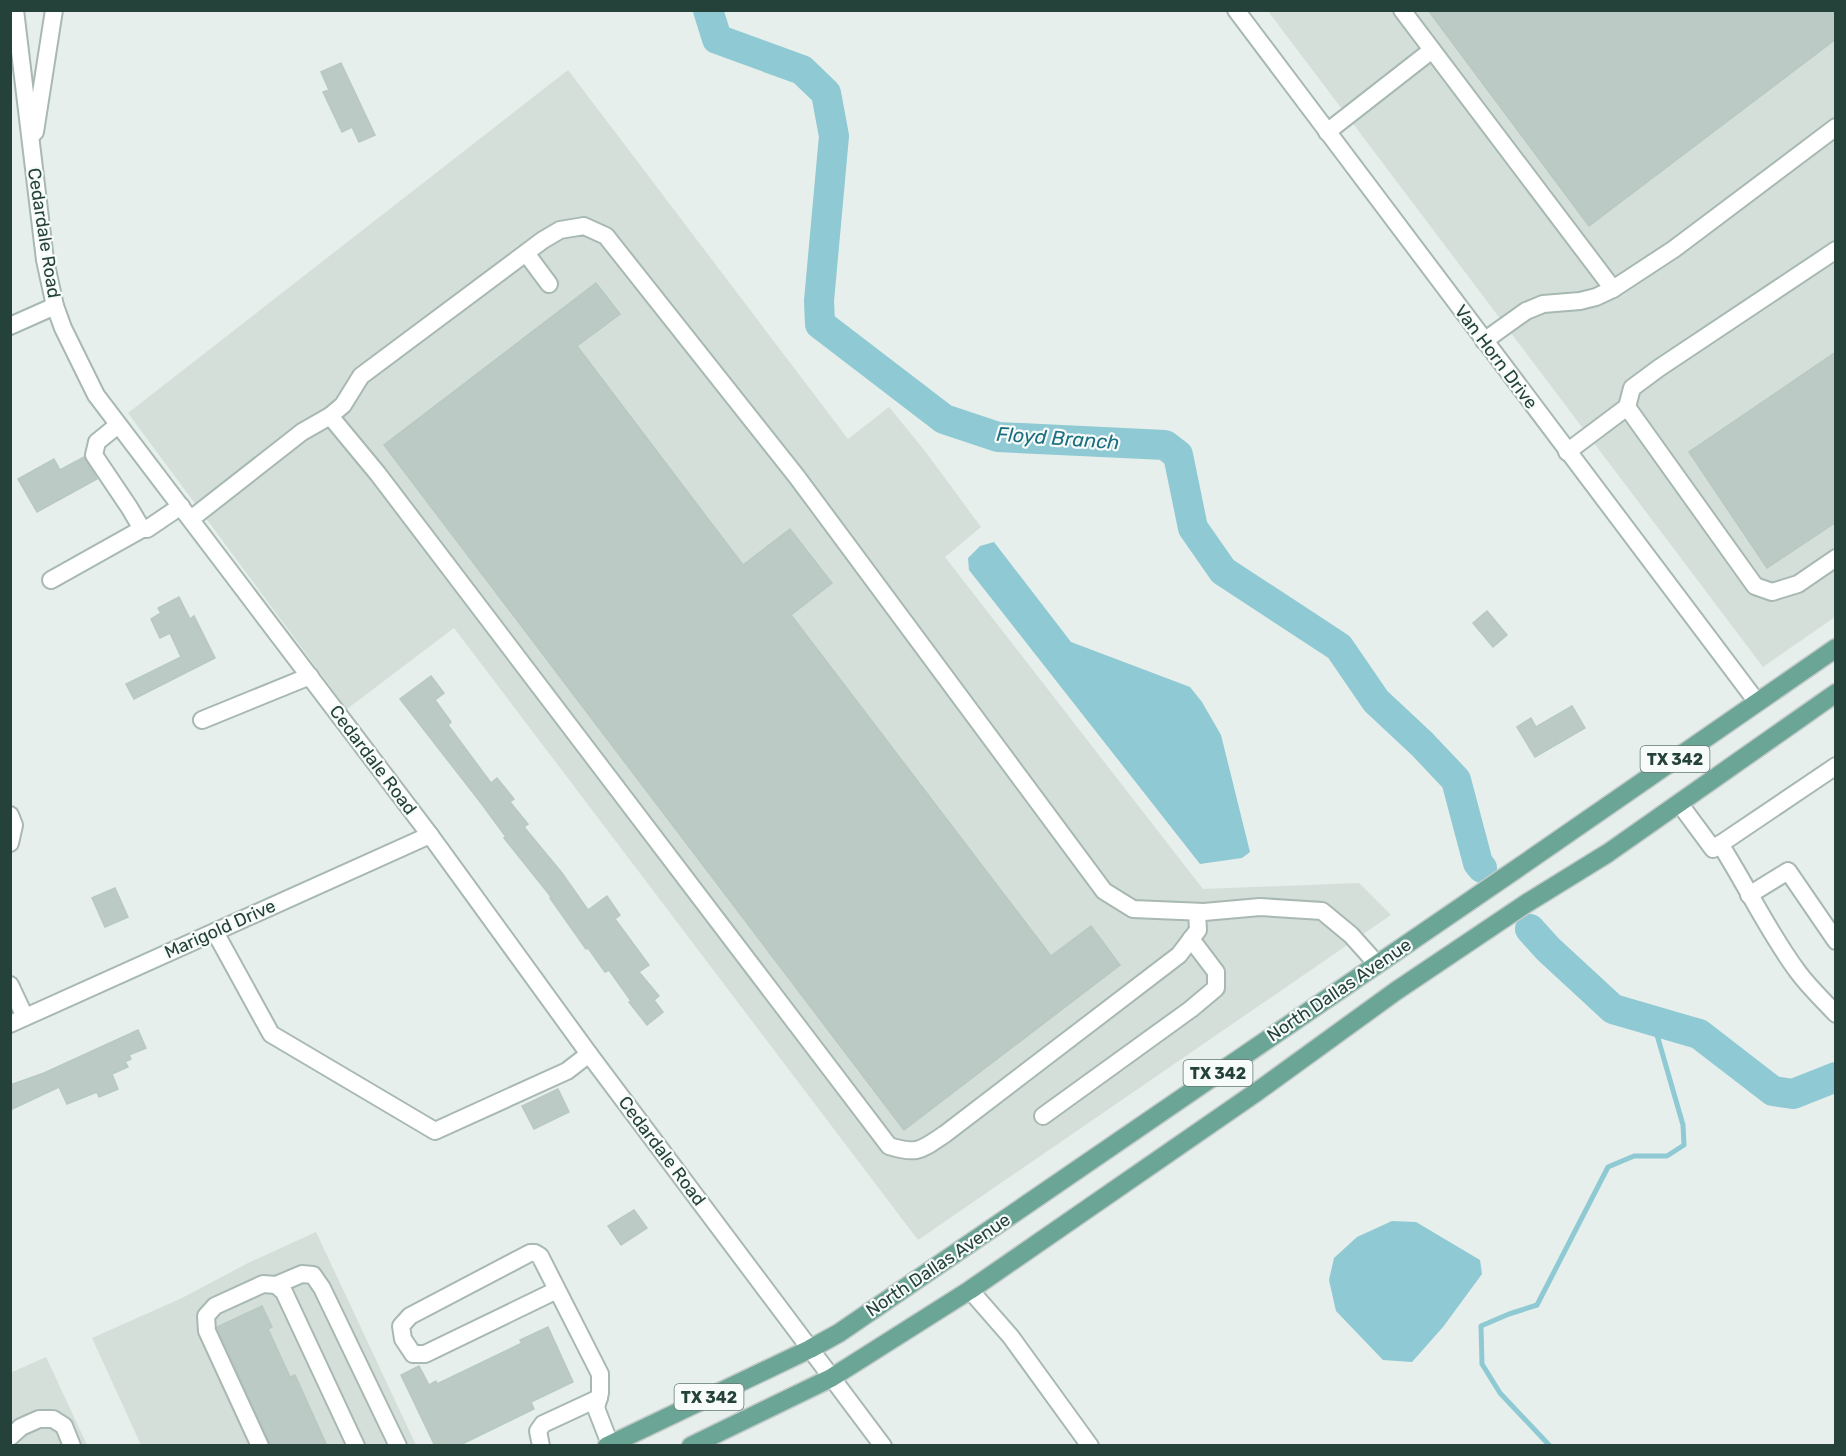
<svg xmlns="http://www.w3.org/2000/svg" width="1846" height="1456" font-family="Rubik,sans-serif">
<rect width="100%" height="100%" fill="#e6efeb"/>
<g fill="#d4dfda">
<path d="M1268,11H1835V617L1763,667Z"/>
<path d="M568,70L848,439L889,407L925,451L981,527L945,557L1203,889L1359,883L1391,915L918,1240L454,628L347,709L128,413Z"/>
<path d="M316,1232L416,1445H141L92,1338L182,1298L248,1263Z"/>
<path d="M46,1357L87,1445H11L10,1373Z"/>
</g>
<g fill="#8ec9d4">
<path d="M994,542L1071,642L1190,687L1202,702L1221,735L1250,852L1242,858L1200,864L969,570L968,558L980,546Z"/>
<path d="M1392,1221L1416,1222L1480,1260L1482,1274L1443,1327L1412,1362L1383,1360L1336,1311L1329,1280L1334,1258L1357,1237Z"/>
</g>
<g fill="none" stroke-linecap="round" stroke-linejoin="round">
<path stroke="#8ec9d4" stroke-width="5" d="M1550,1446L1500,1393L1482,1364L1481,1326L1509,1314L1537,1305L1608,1167L1634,1156H1667L1684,1145L1683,1125L1653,1021"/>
<g stroke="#8ec9d4" stroke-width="30">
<path d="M708,10L717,39L802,70L826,93L834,136L819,301L820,324L944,419L998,437L1165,445L1178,455L1193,528L1223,571L1339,647L1376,701L1422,744L1456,780L1478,863L1482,868"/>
<path d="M1530,929L1548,949L1613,1009L1699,1034L1773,1091L1793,1094L1836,1077"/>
</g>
</g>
<g fill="#bbcac4" stroke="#b8c9c2" stroke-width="1.5">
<path d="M1428,10H1836V39L1589,226Z"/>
<path d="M341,63L375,135L359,142L352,127L342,132L323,92L329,90L321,72Z"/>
<path d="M596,283L620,314L577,346L743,565L790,529L832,583L791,615L1051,956L1091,926L1120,965L904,1130L384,445Z"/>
<path d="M1836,352V522L1767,568L1689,452Z"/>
<path d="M84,457L97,479L37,512L18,479L54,459L60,470Z"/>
<path d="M179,597L190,619L194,616L215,658L134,699L126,684L181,657L170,633L160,638L151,619L161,613L158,608Z"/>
<path d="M1487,611L1507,635L1493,647L1473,623Z"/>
<path d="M431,676L444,693L435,700L451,722L448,725L491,783L497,778L514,799L510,802L528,824L524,827L562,873L588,910L607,896L620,915L615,919L649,965L639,972L659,996L654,1000L663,1012L647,1025L629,1002L631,1001L609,970L605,972L588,948L586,949L550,898H552L504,838L506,837L481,803L400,699Z"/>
<path d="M1572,706L1585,728L1535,757L1517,727L1531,718L1536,727Z"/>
<path d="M115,888L128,917L105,927L92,898Z"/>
<path d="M138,1030L146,1048L129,1055L131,1059L125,1062L128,1067L112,1074L118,1089L99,1097L97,1092L67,1104L59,1087L10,1110V1085L44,1073Z"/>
<path d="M558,1089L569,1112L534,1129L522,1106Z"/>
<path d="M634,1210L647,1228L621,1245L608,1226Z"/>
<path d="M262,1306L272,1327L268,1329L290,1377L295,1375L327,1446H271L217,1327Z"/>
<path d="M548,1327L573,1382L531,1402L534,1409L458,1446H435L401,1375L419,1366L429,1385L436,1381L437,1384L522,1343L520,1340Z"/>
</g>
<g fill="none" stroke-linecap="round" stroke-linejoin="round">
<defs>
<g id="minor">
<path d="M15,10L45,260L55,306L63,328L96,395L430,835L589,1054L883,1446"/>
<path d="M1236,10L1757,702"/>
<path d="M1402,10L1613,289"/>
<path d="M35,132L54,10"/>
<path d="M1327,132L1432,50"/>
<path d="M526,253L549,284"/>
<path d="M10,326L55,306"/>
<path d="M1484,341L1526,311L1543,304L1580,301L1596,297L1613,289L1674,249L1836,127"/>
<path d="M1627,407L1755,586L1772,592L1798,584L1836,558"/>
<path d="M118,425L97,442L94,455L129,507L142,529H147L181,506"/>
<path d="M1567,452L1627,407L1632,388L1659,368L1836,250"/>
<path d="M191,519L302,432L330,416"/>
<path d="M51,580L142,529"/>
<path d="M202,720L310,676"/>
<path d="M1679,803L1713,849L1836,766"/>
<path d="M10,815L14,825L10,843"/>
<path d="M1720,844C1747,886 1768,932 1798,972C1809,987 1823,1000 1836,1014"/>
<path d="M1749,895L1788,871L1836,941"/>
<path d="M1197,912L1198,930L1179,955L945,1134C921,1150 918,1155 889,1146L378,474L330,416L343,405L361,376L543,240L560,230L584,226L606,236L797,477L1104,891L1133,909L1204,912L1260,907L1322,911L1351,935L1377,964"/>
<path d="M215,932L271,1034L435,1131L567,1071L589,1054"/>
<path d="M10,985L25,1017"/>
<path d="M10,1024L430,835"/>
<path d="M1043,1116L1191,1009L1216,988V972L1191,939"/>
<path d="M276,1285L302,1274L313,1275L322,1288L398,1446"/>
<path d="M557,1290L425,1354H413L403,1339L401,1326L410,1316L530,1253H535L540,1256L600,1374V1393L596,1408L610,1444"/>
<path d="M970,1290L1011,1337L1090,1446"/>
<path d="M10,1437L21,1427L39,1419H53L64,1426L72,1446"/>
<path d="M260,1446L207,1331L206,1316L215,1306L263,1284L276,1285L284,1292L356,1446"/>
<path d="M541,1446L538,1431L543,1424L599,1398"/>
</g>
<g id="major">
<path d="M607,1446L810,1349L839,1333L1515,870L1836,648"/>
<path d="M691,1446L831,1378L970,1290L1258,1091L1396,991L1527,903L1608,853L1836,693"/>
</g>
</defs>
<use href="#minor" stroke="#a8b8b2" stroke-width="20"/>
<use href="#major" stroke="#c2cac8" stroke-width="21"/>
<use href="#minor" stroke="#fff" stroke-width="16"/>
<use href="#major" stroke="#6aa596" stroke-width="18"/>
</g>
<g text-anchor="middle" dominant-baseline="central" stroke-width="4.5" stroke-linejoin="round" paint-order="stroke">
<g fill="#f7fbf9" stroke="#637a73" stroke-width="1.5">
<rect x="1640.5" y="746" width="69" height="26" rx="4.5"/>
<rect x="1183.5" y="1060" width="69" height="26" rx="4.5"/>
<rect x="674.5" y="1384" width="69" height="26" rx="4.5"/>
</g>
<g font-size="16" font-weight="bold" fill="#24423a">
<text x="1675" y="759">TX 342</text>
<text x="1218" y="1073">TX 342</text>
<text x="709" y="1397">TX 342</text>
</g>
<g font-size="18" fill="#24423a" stroke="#f7fbf9">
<text transform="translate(44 233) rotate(81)">Cedardale Road</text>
<text transform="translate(1496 357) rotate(53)">Van Horn Drive</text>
<text transform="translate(373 760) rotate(53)">Cedardale Road</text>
<text transform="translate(220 929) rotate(-24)">Marigold Drive</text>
<text transform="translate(1339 990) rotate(-34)">North Dallas Avenue</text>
<text transform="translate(662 1151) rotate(53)">Cedardale Road</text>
<text transform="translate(938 1265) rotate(-34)">North Dallas Avenue</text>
</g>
<g font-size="20" font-style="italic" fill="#1c6f80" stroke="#f7fbf9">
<text transform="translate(1058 438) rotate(4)">Floyd Branch</text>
</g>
</g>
<rect width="1846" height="1456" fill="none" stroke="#24423a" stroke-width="24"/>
</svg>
